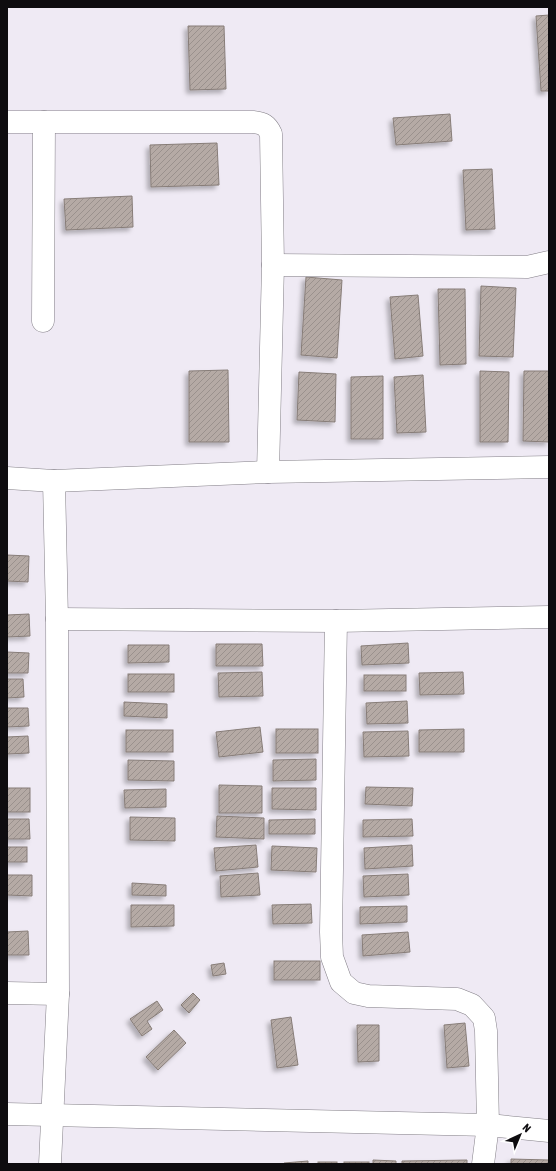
<svg xmlns="http://www.w3.org/2000/svg" width="556" height="1171" font-family="'Asap Condensed',sans-serif">
<defs>
<pattern id="building-hatch" width="6" height="6" patternUnits="userSpaceOnUse"><rect width="6" height="6" fill="#b5aaa5"/><path d="M-1 1l2-2M0 6l6-6M5 7l2-2" fill="none" stroke="#9a918d"/></pattern>
<filter id="shadow"><feDropShadow dx="-3.5" dy="3.5" stdDeviation="2" flood-color="#0004"/></filter>
</defs>
<rect width="100%" height="100%" fill="#efeaf4"/>
<g fill="url(#building-hatch)" stroke="#877d78" filter="url(#shadow)">
<path d="M549,15V91H541L536,16Z"/>
<path d="M188,26H224L226,89L190,90Z"/>
<path d="M450,114L452,141L396,145L393,118Z"/>
<path d="M217,143L219,185L151,187L150,145Z"/>
<path d="M492,169L495,229L466,230L463,170Z"/>
<path d="M132,196L133,227L66,230L64,199Z"/>
<path d="M306,277L342,280L337,358L301,355Z"/>
<path d="M481,286L516,288L513,357L479,356Z"/>
<path d="M438,289H465L466,364L440,365Z"/>
<path d="M418,295L423,356L395,359L390,297Z"/>
<path d="M228,370L229,442H189V371Z"/>
<path d="M480,371L509,372L508,442H480Z"/>
<path d="M524,371H549V442L523,441Z"/>
<path d="M299,372L336,374L335,422L297,420Z"/>
<path d="M423,375L426,432L397,433L394,377Z"/>
<path d="M383,376V439H351V377Z"/>
<path d="M7,555L29,556L28,582L7,581Z"/>
<path d="M29,614L30,636L7,637V615Z"/>
<path d="M408,643L409,663L362,665L361,646Z"/>
<path d="M216,644H262L263,666H216Z"/>
<path d="M128,645H169V662L128,663Z"/>
<path d="M7,652L29,653L28,673H7Z"/>
<path d="M262,672L263,696L219,697L218,673Z"/>
<path d="M463,672L464,694L420,695L419,673Z"/>
<rect x="128" y="674" width="46" height="18"/>
<rect x="364" y="675" width="42" height="16"/>
<path d="M7,679H23L24,697L7,698Z"/>
<path d="M407,701L408,723L367,724L366,703Z"/>
<path d="M124,702L167,704V718L124,716Z"/>
<path d="M7,708H28L29,726L7,727Z"/>
<path d="M260,727L263,752L219,757L216,732Z"/>
<rect x="276" y="729" width="42" height="24"/>
<path d="M464,729V752H419V730Z"/>
<rect x="126" y="730" width="47" height="22"/>
<path d="M408,731L409,756L364,757L363,732Z"/>
<path d="M28,736L29,753L7,754V737Z"/>
<path d="M316,759V780L273,781V760Z"/>
<path d="M128,760L174,761V781L128,780Z"/>
<path d="M219,785L262,786V813H219Z"/>
<path d="M366,787L413,788L412,806L365,804Z"/>
<rect x="7" y="788" width="23" height="24"/>
<path d="M272,788H316V810L272,809Z"/>
<path d="M166,789V807L125,808L124,790Z"/>
<path d="M217,816L264,818V839L216,837Z"/>
<path d="M130,817L175,818V841L130,840Z"/>
<path d="M7,819H29L30,839H7Z"/>
<path d="M315,819V834H269V820Z"/>
<path d="M412,819L413,836L363,837V820Z"/>
<path d="M256,845L258,867L216,871L214,848Z"/>
<path d="M412,845L413,866L365,869L364,848Z"/>
<path d="M272,846L317,848L316,872L271,870Z"/>
<rect x="7" y="847" width="20" height="15"/>
<path d="M258,873L260,895L221,897L220,876Z"/>
<path d="M408,874L409,895L364,897L363,876Z"/>
<path d="M7,875H32V896L7,895Z"/>
<path d="M132,883L166,885V896L132,895Z"/>
<path d="M311,904L312,923L273,924L272,905Z"/>
<path d="M131,905H174V926L131,927Z"/>
<path d="M407,906V922L360,924V907Z"/>
<path d="M28,931L29,955H7V932Z"/>
<path d="M408,932L410,952L363,956L362,935Z"/>
<rect x="274" y="961" width="46" height="19"/>
<path d="M224,963L226,974L213,976L211,965Z"/>
<path d="M193,993L200,1000L189,1013L181,1005Z"/>
<path d="M157,1001L163,1010L147,1021L152,1029L142,1036L130,1019Z"/>
<path d="M291,1017L298,1065L277,1068L271,1020Z"/>
<path d="M465,1023L469,1066L447,1068L444,1025Z"/>
<path d="M357,1025H379V1061L358,1062Z"/>
<path d="M174,1030L186,1043L158,1070L146,1057Z"/>
<path d="M511,1159L549,1160V1164H511Z"/>
<path d="M373,1160L396,1161V1164H373Z"/>
<path d="M467,1160V1164H402V1161Z"/>
<path d="M308,1161V1164H284V1163Z"/>
<rect x="318" y="1162" width="19" height="2"/>
<rect x="344" y="1162" width="25" height="2"/>
</g>
<g fill="none" stroke-linecap="round" stroke-linejoin="round">
<defs>
<g id="minor">
<path d="M7,122H253C263,123 267,125 271,134L273,265L268,472"/>
<path d="M273,265L527,267L549,262"/>
<path d="M43,321L44,122"/>
<path d="M7,478L54,481L268,472L549,467"/>
<path d="M57,619L336,621L549,617"/>
<path d="M336,621L331,932L332,957L341,982L354,993L368,996L457,999L472,1005L484,1018L486,1031L488,1125L483,1164"/>
<path d="M7,993L58,994"/>
<path d="M7,1114L488,1125L549,1131"/>
<path d="M50,1164L58,994L57,619L54,481"/>
</g>
</defs>
<use href="#minor" stroke="#837f87" stroke-width="23"/>
<use href="#minor" stroke="#fff" stroke-width="22"/>
</g>
<rect width="556" height="1171" fill="none" stroke="#0e0c0f" stroke-width="16"/>
<g transform="translate(520 1135) rotate(44)" stroke="#ffffff" stroke-width="3" paint-order="stroke">
<path d="M0-3L7 15L0 10L-7 15Z" fill="#0e0c0f"/>
<text y="-6" font-size="11" font-weight="bold" text-anchor="middle" fill="#0e0c0f">N</text>
</g>
</svg>
